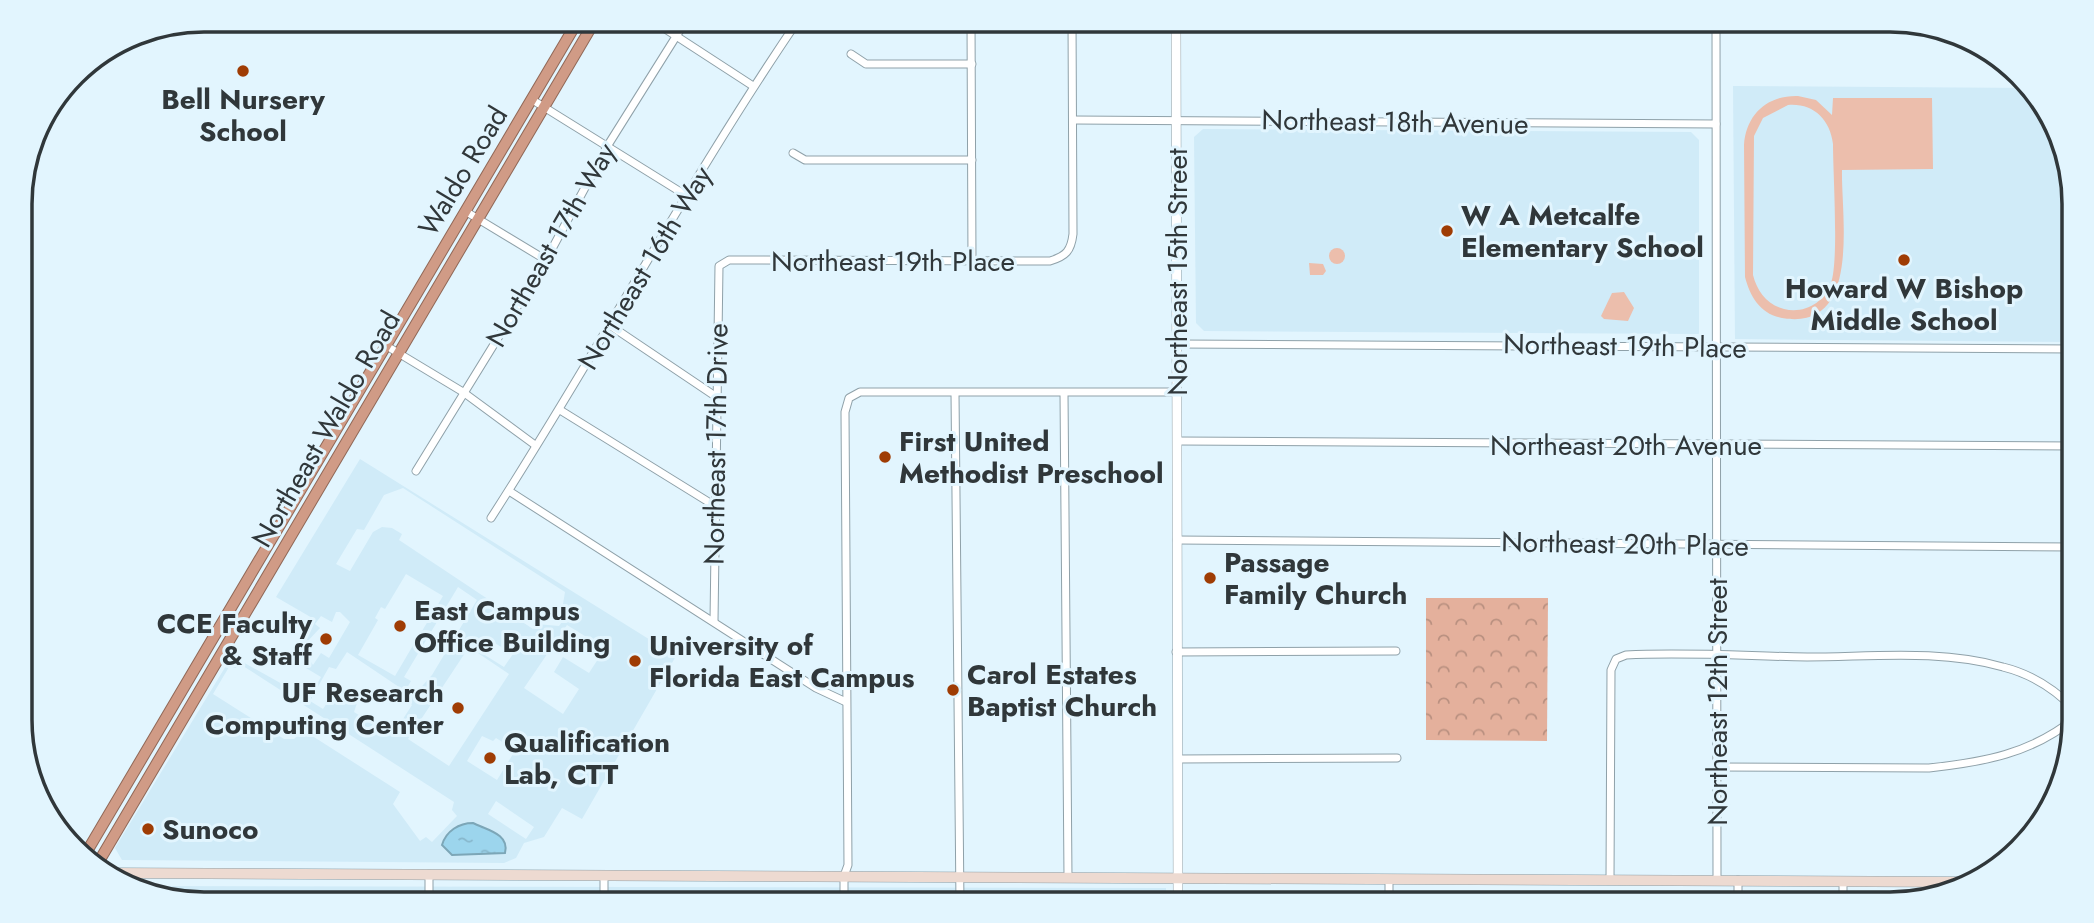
<svg xmlns="http://www.w3.org/2000/svg" width="2094" height="923" font-family="Jost,sans-serif">
<defs>
<pattern id="forest-crowns" width="20" height="18" patternUnits="userSpaceOnUse" patternTransform="scale(1.75)"><rect width="20" height="18" fill="#e4b09c"/><path d="M2 6a3 3 0 1 1 6 0M12 15a3 3 0 1 1 6 0" fill="none" stroke="#b99080"/></pattern>
<pattern id="water-ripples" width="26" height="14" patternUnits="userSpaceOnUse" patternTransform="scale(1.75)"><rect width="26" height="14" fill="#9cd5ed"/><path d="M2 4q2-2 4 0t4 0M15 11q2-2 4 0t4 0" fill="none" stroke="#87b7cc"/></pattern>
</defs>
<rect width="100%" height="100%" fill="#e2f5fe"/>
<g fill="#d0ebf8" fill-rule="evenodd">
<path d="M1733,86L2032,88L2037,92L2073,180L2074,342L1735,339Z"/>
<path d="M1203,129L1691,132L1699,140V334L1204,331L1196,323L1194,137Z"/>
<path d="M360,459L676,656L582,819L562,808L544,837L524,843L516,858L504,863L122,860L115,848L232,656L309,699L321,677L291,659L297,650L308,657L313,665L321,653L329,658L350,622L340,612H336L332,622L321,616L315,624L320,628L305,644L302,642L314,619L276,597ZM403,488L565,592L562,610L567,615L559,626L537,624L533,629L399,540L402,534L392,528L382,527L373,532L350,571L336,564L357,529L364,530L384,495ZM406,574L443,596L422,631L426,634L419,644L415,642L395,676L358,655L378,620L375,618L381,607L385,609ZM458,587L477,600L432,675L415,694L407,688L411,681L404,677ZM567,625L593,641L596,645L592,651L600,656L589,673L563,657L554,672L579,689L563,714L524,688ZM483,636L513,654L504,667L475,649ZM469,647L509,674L449,766L408,739ZM347,652L399,687L397,694L412,705L392,736L354,712L358,700L341,688L336,689L323,709L310,701L329,667L336,669ZM240,664L454,802L452,810L457,816L432,842L426,837L420,841L393,804L400,792L303,730L294,739H284L213,694L229,667L236,668ZM482,736L493,741L496,738L512,748L510,752L513,754L497,780L467,761ZM496,801L534,827L526,839L488,814Z"/>
<path d="M127,886L1166,888V904H204L133,890Z"/>
</g>
<g fill="#ecbeac" fill-rule="evenodd">
<path d="M1798,96L1816,100L1832,115L1833,98H1932L1933,169L1842,170C1841,217 1862,332 1782,318C1760,314 1750,296 1745,277L1744,145C1746,114 1768,95 1798,96ZM1788,105C1813,103 1830,119 1833,144C1833,174 1839,260 1831,283C1824,303 1804,314 1784,309C1767,305 1757,291 1753,275L1754,136L1763,118Z"/>
<circle cx="1337" cy="256" r="8"/>
<path d="M1309,263L1323,264L1326,271L1323,275H1310Z"/>
<path d="M1624,292L1634,308L1628,321L1604,319L1601,316L1612,293Z"/>
</g>
<path fill="url(#forest-crowns)" d="M1426,598H1548L1547,741L1426,740Z"/>
<path fill="url(#water-ripples)" stroke="#7ca6b7" stroke-width="2" d="M473,823C487,830 510,834 505,853L452,855L442,845C446,831 459,823 473,823Z"/>
<g fill="none" stroke-linecap="round" stroke-linejoin="round">
<defs>
<g id="minor">
<path d="M650,19L753,86"/>
<path d="M971,19L972,261"/>
<path d="M1716,19L1717,880"/>
<path d="M851,54L866,64H972"/>
<path d="M531,99L687,196"/>
<path d="M1073,120L1716,124"/>
<path d="M793,153L805,160H972"/>
<path d="M465,211L546,260"/>
<path d="M611,326L715,396"/>
<path d="M1176,344L2074,349"/>
<path d="M385,345L463,392L535,445"/>
<path d="M955,393L960,904"/>
<path d="M1064,393L1068,877"/>
<path d="M560,410L715,506"/>
<path d="M1178,441L2074,446"/>
<path d="M416,471L546,260L608,145L687,19"/>
<path d="M509,491L816,688L846,702"/>
<path d="M491,518C597,354 689,180 799,19"/>
<path d="M1177,540L2074,547"/>
<path d="M714,621L719,266L729,260L1050,261C1066,256 1071,251 1073,234L1072,19"/>
<path d="M1176,652L1396,651"/>
<path d="M1178,759L1397,758"/>
<path d="M1717,767L1929,768C1983,762 2031,754 2075,718"/>
<path d="M1610,880L1611,670L1616,659L1626,655C1686,652 1746,656 1807,657C1871,657 1940,649 2003,667C2031,674 2055,689 2075,710"/>
<path d="M1843,881V903"/>
<path d="M1389,903V879"/>
<path d="M1738,903V880"/>
<path d="M429,904V874"/>
<path d="M604,904V875"/>
<path d="M844,904V876L848,865L845,412L849,398L860,392H1177"/>
</g>
<path id="tertiary" d="M1176,19L1178,904"/>
<path id="secondary" d="M112,873L1966,882"/>
<g id="trunk">
<path d="M86,853L579,19"/>
<path d="M98,863L596,19"/>
</g>
</defs>
<use href="#minor" stroke="#8fa1a9" stroke-width="9"/>
<use href="#tertiary" stroke="#8fa1a9" stroke-width="10"/>
<use href="#secondary" stroke="#8fa1a9" stroke-width="11"/>
<use href="#trunk" stroke="#906857" stroke-width="12"/>
<use href="#minor" stroke="#fff" stroke-width="7"/>
<use href="#tertiary" stroke="#fff" stroke-width="9"/>
<use href="#secondary" stroke="#eddad1" stroke-width="10"/>
<use href="#trunk" stroke="#d09b86" stroke-width="10"/>
</g>
<g fill="#9f3c04" stroke="#e2f5fe" stroke-width="2.5">
<circle cx="243" cy="71" r="7"/>
<circle cx="1447" cy="231" r="7"/>
<circle cx="1904" cy="260" r="7"/>
<circle cx="885" cy="457" r="7"/>
<circle cx="1210" cy="578" r="7"/>
<circle cx="400" cy="626" r="7"/>
<circle cx="326" cy="639" r="7"/>
<circle cx="635" cy="661" r="7"/>
<circle cx="953" cy="690" r="7"/>
<circle cx="458" cy="708" r="7"/>
<circle cx="490" cy="758" r="7"/>
<circle cx="148" cy="829" r="7"/>
</g>
<g text-anchor="middle" dominant-baseline="central" stroke-width="6" stroke-linejoin="round" paint-order="stroke">
<g font-size="28" font-weight="bold" fill="#30373a" stroke="#e2f5fe" text-anchor="start">
<text x="243" y="99" text-anchor="middle">Bell Nursery<tspan x="243" dy="32">School</tspan></text>
<text x="1461" y="215">W A Metcalfe<tspan x="1461" dy="32">Elementary School</tspan></text>
<text x="1904" y="288" text-anchor="middle">Howard W Bishop<tspan x="1904" dy="32">Middle School</tspan></text>
<text x="899" y="441">First United<tspan x="899" dy="32">Methodist Preschool</tspan></text>
<text x="1224" y="562">Passage<tspan x="1224" dy="32">Family Church</tspan></text>
<text x="414" y="610">East Campus<tspan x="414" dy="32">Office Building</tspan></text>
<text x="312" y="623" text-anchor="end">CCE Faculty<tspan x="312" dy="32">&amp; Staff</tspan></text>
<text x="649" y="645">University of<tspan x="649" dy="32">Florida East Campus</tspan></text>
<text x="967" y="674">Carol Estates<tspan x="967" dy="32">Baptist Church</tspan></text>
<text x="444" y="692" text-anchor="end">UF Research<tspan x="444" dy="32">Computing Center</tspan></text>
<text x="504" y="742">Qualification<tspan x="504" dy="32">Lab, CTT</tspan></text>
<text x="162" y="829">Sunoco</text>
</g>
<g font-size="28" fill="#30373a" stroke="#e2f5fe">
<text transform="translate(1395 122) rotate(1)">Northeast 18th Avenue</text>
<text transform="translate(463 171) rotate(-59)">Waldo Road</text>
<text transform="translate(551 245) rotate(-60)">Northeast 17th Way</text>
<text x="893" y="261">Northeast 19th Place</text>
<text transform="translate(645 268) rotate(-59)">Northeast 16th Way</text>
<text transform="translate(1177 272) rotate(-90)">Northeast 15th Street</text>
<text transform="translate(1625 346) rotate(1)">Northeast 19th Place</text>
<text transform="translate(326 429) rotate(-60)">Northeast Waldo Road</text>
<text transform="translate(716 444) rotate(-89)">Northeast 17th Drive</text>
<text x="1626" y="445">Northeast 20th Avenue</text>
<text transform="translate(1625 544) rotate(1)">Northeast 20th Place</text>
<text transform="translate(1717 702) rotate(-90)">Northeast 12th Street</text>
</g>
</g>
<path d="M0 0H2094V923H0ZM204 32H1890A172 172 0 0 1 2062 204V720A172 172 0 0 1 1890 892H204A172 172 0 0 1 32 720V204A172 172 0 0 1 204 32Z" fill="#e2f5fe" fill-rule="evenodd"/>
<path fill="none" stroke="#30373a" stroke-width="3.5" d="M204 32H1890A172 172 0 0 1 2062 204V720A172 172 0 0 1 1890 892H204A172 172 0 0 1 32 720V204A172 172 0 0 1 204 32Z"/>
</svg>
